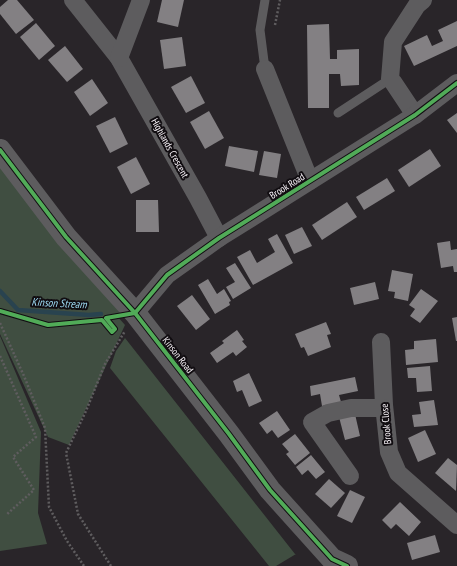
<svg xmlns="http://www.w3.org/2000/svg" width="457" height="566" font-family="'PT Sans Narrow',sans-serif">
<rect width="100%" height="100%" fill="#292529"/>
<g fill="#404e41">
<path d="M0,150L135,313L117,316L125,325L69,445L48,437L0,334Z"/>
<path d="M0,336L41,432L38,513L47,544L0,551Z"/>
<path d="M125,338L295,554H296L276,566H269L110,368L116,351Z"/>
</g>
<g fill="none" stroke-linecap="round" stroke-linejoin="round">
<path stroke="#29434f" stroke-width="4.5" d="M0,291L18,310L89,315L101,314"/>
</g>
<g fill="#838083">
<path d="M8,0H17L34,20L16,34L0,14V7Z"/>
<path d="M162,0H184L178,27L157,22Z"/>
<path d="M457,21V46L414,66L404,46L427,35L432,46L443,41L438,30Z"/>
<path d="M36,23L55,46L39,60L20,37Z"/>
<path d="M329,24L330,59H337V50L359,49V85L341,86L340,74H329V108H308L307,25Z"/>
<path d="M182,37L186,66L164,69L160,40Z"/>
<path d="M65,46L83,69L67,82L48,60Z"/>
<path d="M191,76L205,103L186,113L171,87Z"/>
<path d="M92,79L108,103L90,116L74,92Z"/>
<path d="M209,111L224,138L205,149L190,122Z"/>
<path d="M457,113V133L447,120Z"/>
<path d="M115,117L128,144L110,153L96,126Z"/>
<path d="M229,146L258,151L254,172L225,166Z"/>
<path d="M430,149L441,166L409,187L398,170Z"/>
<path d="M264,151L281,154L277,178L259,175Z"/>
<path d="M136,157L150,184L131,194L117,167Z"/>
<path d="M387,178L395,191L364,210L356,197Z"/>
<path d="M136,200H158L159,232H136Z"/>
<path d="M347,202L357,217L322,240L312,225Z"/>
<path d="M302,227L312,246L294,254L285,235Z"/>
<path d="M277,234L293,263L253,285L237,257L250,250L257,263L275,252L268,239Z"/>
<path d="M450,241L451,250L457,249V272H454L453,266L441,268L437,243Z"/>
<path d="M235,263L251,288L233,299L226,287L235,282L226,268Z"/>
<path d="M392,270L413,274L408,301L394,298L395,292L388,291Z"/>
<path d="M208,279L217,294L224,289L231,301L229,302L230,305L215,314L198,285Z"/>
<path d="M375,282L379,299L354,305L350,288Z"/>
<path d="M421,289L438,301L420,323L410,316L415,309L409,305Z"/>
<path d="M192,295L210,319L196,330L177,306Z"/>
<path d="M457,317V341H456L452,318Z"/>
<path d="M326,322L331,334L327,335L331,347L308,356L304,347L301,348L295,334Z"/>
<path d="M237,330L244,340L242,341L247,347L236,356L233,352L217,363L210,353L224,343L222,341Z"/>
<path d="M436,339L438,362L406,365L405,350L414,349V341Z"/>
<path d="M430,366L432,391L417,392L416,378H408L407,368Z"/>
<path d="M249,373L262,401L249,407L242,390L237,392L233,381Z"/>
<path d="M355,377L358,391L339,395L341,402L322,406L320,394L311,396L310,386Z"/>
<path d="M434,400L438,425L414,427L412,415L421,414L419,402Z"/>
<path d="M277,411L290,430L278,438L272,430L267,434L259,423Z"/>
<path d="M355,414L360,436L345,440L339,417Z"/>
<path d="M425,430L436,454L418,462L408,438Z"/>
<path d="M295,434L310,453L295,465L286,454L289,452L282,444Z"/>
<path d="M311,455L325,472L316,479L308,470L302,475L296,467Z"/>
<path d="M448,458L457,465L456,491L435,473Z"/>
<path d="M329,479L345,493L331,508L315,494Z"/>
<path d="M350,490L365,497L352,523L337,516Z"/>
<path d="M400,502L421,522L409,536L396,524L391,529L382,520Z"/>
<path d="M435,535L440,552L412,560L407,543Z"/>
</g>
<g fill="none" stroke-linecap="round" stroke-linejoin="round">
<g stroke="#5f5d5f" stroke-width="2.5" stroke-dasharray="2 2" stroke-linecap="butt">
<path d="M275,25L280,0"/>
<path d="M0,323L24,376L45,428L49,507L67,541L84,566"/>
<path d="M0,356L36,437L13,457L34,490L6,515"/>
<path d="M111,566L78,514L66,453L86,411L105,364L125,331"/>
</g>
<g stroke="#5d5c5e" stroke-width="9">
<path d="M265,69L260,30L265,0"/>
<path d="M338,113L390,79"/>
</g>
<g stroke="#5d5c5e" stroke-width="18">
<path d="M73,0L119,58L198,198L219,238"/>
<path d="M119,58L141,0"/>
<path d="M265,69L310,181"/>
<path d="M415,115L393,82L390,79L393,42L417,5L423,0"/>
<path d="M135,313L167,275L219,238L415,115L457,83"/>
<path d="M381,342L384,405L389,452L398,473L457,525"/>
<path d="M350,476L312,422L328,413L351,408H384"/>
</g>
<path stroke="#5d5c5e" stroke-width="22" d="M0,150L66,237L135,313L229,434L270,490L332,559L347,566"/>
<defs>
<g id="cycleway">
<path d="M0,150L66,237L135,313L229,434L270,490L332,559L347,566"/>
<path d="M0,311L48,325L102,320L112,332L115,329L106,318L135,313L167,275L219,238L415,115L457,83"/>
</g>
</defs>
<use href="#cycleway" stroke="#110d11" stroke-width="6"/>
<use href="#cycleway" stroke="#51ab58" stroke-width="4"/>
</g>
<g text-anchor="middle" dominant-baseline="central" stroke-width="4" stroke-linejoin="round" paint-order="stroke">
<g font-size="10" fill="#f8f3f8" stroke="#110d11">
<text transform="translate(170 148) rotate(61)">Highlands Crescent</text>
<text transform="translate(287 186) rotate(-32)">Brook Road</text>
<text transform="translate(178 355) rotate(52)">Kinson Road</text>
<text transform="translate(386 424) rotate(-95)">Brook Close</text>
</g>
<g font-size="11" font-style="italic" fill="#9edbf4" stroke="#110d11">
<text transform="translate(59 303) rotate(3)">Kinson Stream</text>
</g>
</g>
</svg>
